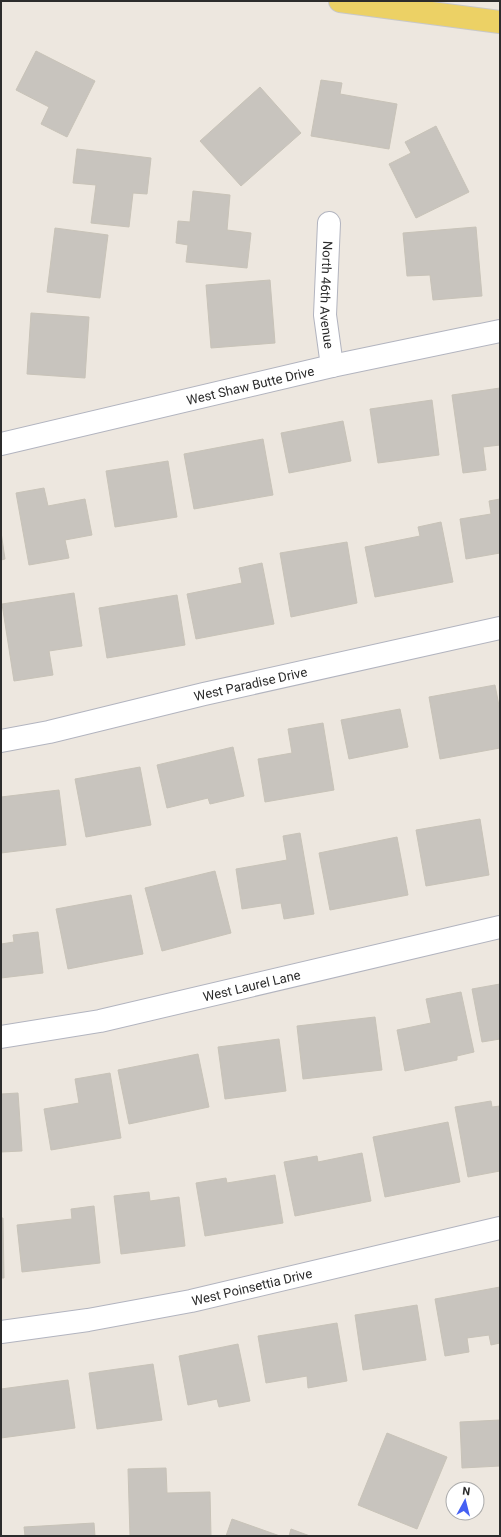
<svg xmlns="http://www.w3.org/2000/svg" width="501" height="1537" font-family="Roboto,sans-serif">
<rect width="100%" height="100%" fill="#ede7df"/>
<g fill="#c8c4be" stroke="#c8c3b8">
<path d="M36,51L95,81L67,137L41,124L49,107L16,90Z"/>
<path d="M321,80L342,83L340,94L397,104L389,149L311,136Z"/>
<path d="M260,87L301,133L241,186L200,141Z"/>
<path d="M436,126L469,192L416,218L389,164L411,153L405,142Z"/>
<path d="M77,149L151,158L147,194L133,193L129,227L91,223L96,185L73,183Z"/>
<path d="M193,191L230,195L227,230L251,233L247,268L186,262L188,245L176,243L178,221L190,222Z"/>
<path d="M476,227L482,296L433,300L430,275L407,276L403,233Z"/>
<path d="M55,228L108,235L100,298L47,292Z"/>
<path d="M270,280L275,343L211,348L206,285Z"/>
<path d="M31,313L89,317L85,378L27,374Z"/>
<path d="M500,388V445L483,447L486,470L463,473L452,395Z"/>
<path d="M432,400L439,455L378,463L370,409Z"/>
<path d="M343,421L351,461L289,473L281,433Z"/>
<path d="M263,439L273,495L194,509L184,454Z"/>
<path d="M168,461L177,517L115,527L106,471Z"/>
<path d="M44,488L48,506L85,499L92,535L65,540L69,558L29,565L16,493Z"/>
<path d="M500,499V553L466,559L460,519L491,514L489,501Z"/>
<path d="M441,522L453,582L375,597L365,547L420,536L418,527Z"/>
<path d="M1,532L5,559L1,560Z"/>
<path d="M347,542L357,603L291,617L280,553Z"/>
<path d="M262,563L274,624L196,639L187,594L242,583L239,568Z"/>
<path d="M74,593L82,646L49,651L53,675L14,681L2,604Z"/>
<path d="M177,595L185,645L107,658L99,608Z"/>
<path d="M495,685L500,711V748L440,759L429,697Z"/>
<path d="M400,709L408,747L349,759L341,720Z"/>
<path d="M323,723L334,790L265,802L258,759L292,753L288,729Z"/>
<path d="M233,747L244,796L210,804L208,798L167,808L157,765Z"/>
<path d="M140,767L151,825L86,837L75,779Z"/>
<path d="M59,790L66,845L1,853V797Z"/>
<path d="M480,819L489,875L426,886L416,830Z"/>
<path d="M300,833L314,914L284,919L281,903L242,909L236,869L287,860L283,836Z"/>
<path d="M397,837L408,895L330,910L319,853Z"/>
<path d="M215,871L231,933L162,951L145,888Z"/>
<path d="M131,895L143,954L68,969L56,909Z"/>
<path d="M38,932L43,973L1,978V944L14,942L13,935Z"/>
<path d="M500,984V1039L482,1042L472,989Z"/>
<path d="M461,992L474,1052L457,1056V1060L405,1071L397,1030L431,1023L426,999Z"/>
<path d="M375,1017L382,1070L303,1079L297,1026Z"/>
<path d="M279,1039L286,1091L225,1099L218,1047Z"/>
<path d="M198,1054L209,1107L129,1124L118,1070Z"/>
<path d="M110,1073L121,1138L51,1150L44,1109L79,1103L75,1079Z"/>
<path d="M18,1093L22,1151L1,1152V1094Z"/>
<path d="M491,1101L492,1107L500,1106V1171L468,1177L455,1107Z"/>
<path d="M448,1122L460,1182L385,1197L373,1137Z"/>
<path d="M362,1153L371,1201L295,1216L284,1162L317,1156L318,1162Z"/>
<path d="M275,1175L283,1223L205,1236L196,1183L226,1178L227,1183Z"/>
<path d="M149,1192L150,1201L179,1197L185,1246L121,1254L114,1196Z"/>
<path d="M94,1206L100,1263L22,1272L17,1225L72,1219L71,1209Z"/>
<path d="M1,1218H3L4,1278H1Z"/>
<path d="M500,1287V1343L491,1345L489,1335L467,1338L469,1352L445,1356L435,1299Z"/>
<path d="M417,1305L426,1360L363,1370L355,1315Z"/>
<path d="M337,1323L347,1381L308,1388L307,1376L266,1383L258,1336Z"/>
<path d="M238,1344L250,1401L219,1407L217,1399L188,1405L179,1356Z"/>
<path d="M153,1364L162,1420L97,1429L89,1373Z"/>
<path d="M68,1380L75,1428L1,1438V1389Z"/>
<path d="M500,1420V1466L462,1468L460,1422Z"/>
<path d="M387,1433L447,1457L417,1529L358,1505Z"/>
<path d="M166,1468L167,1493L210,1492L211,1536H130L128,1469Z"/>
<path d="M232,1519L280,1536H226Z"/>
<path d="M94,1523L95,1536H25L24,1527Z"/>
<path d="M291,1529L310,1536H289Z"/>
</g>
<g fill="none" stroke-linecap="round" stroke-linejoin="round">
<defs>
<g id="minor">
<path id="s1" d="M329,223L325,315L332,366"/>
<path id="s2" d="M1,444L332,366L500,331"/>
<path id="s3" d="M1,741L49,732L204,694L500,628"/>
<path id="s4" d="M1,1037L100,1021L500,927"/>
<path id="s5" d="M1,1332L88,1320L191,1301L500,1228"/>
</g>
<path id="major" d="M340,1L500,22"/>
</defs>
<use href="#minor" stroke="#b2b4bf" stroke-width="24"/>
<use href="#major" stroke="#c8c8c8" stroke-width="24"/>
<use href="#minor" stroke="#fff" stroke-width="22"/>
<use href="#major" stroke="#ecd165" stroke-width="22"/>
</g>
<g text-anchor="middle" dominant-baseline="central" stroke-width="3" stroke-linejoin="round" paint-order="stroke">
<g font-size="13" fill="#2c2c2c" stroke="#fff">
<text stroke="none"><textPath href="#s1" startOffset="72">North 46th Avenue</textPath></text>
<text stroke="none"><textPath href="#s2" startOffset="256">West Shaw Butte Drive</textPath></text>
<text stroke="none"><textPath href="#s3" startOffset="256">West Paradise Drive</textPath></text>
<text stroke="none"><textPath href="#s4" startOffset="256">West Laurel Lane</textPath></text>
<text stroke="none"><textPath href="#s5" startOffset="255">West Poinsettia Drive</textPath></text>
</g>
</g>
<rect width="501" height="1537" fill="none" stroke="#2c2c2c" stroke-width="4"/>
<g transform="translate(465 1501) rotate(7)"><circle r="19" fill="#ffffff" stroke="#ababab"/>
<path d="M0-3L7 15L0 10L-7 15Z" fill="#4560f3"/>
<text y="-6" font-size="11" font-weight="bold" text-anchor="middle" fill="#2c2c2c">N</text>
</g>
</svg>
